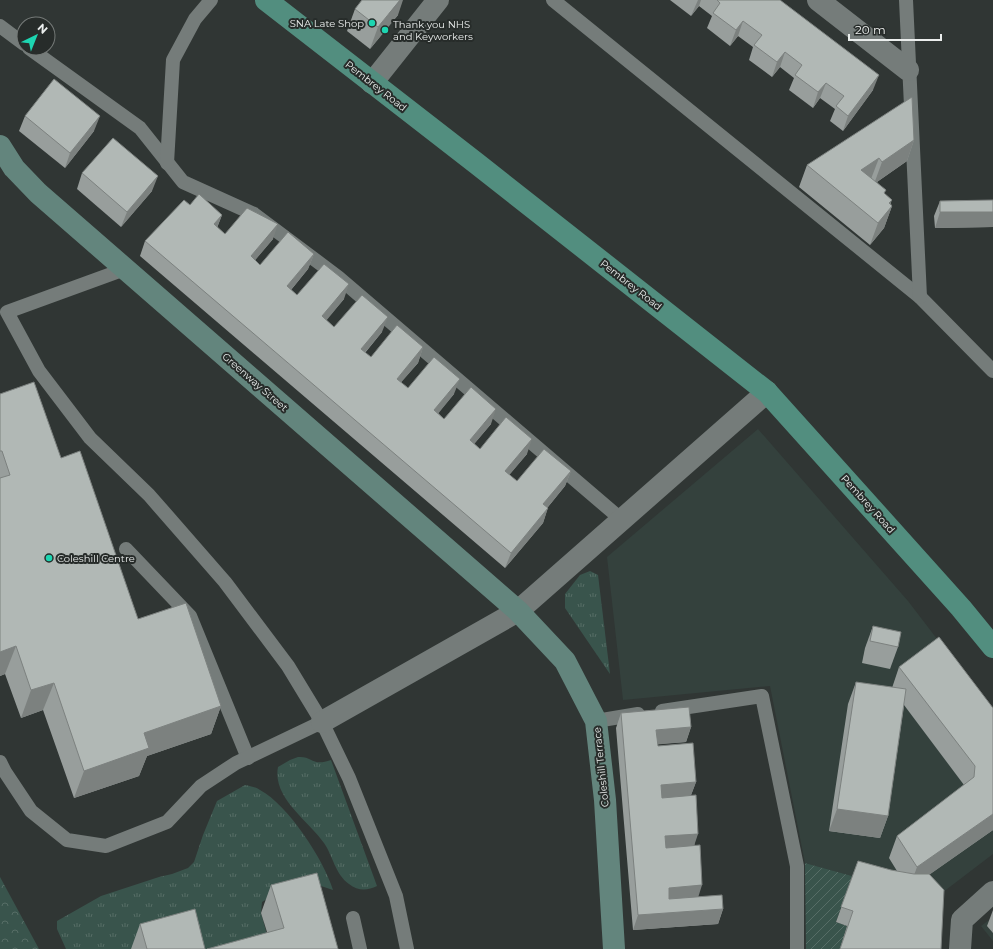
<svg xmlns="http://www.w3.org/2000/svg" width="993" height="949" font-family="Montserrat,sans-serif">
<defs>
<pattern id="grass-tufts" width="24" height="20" patternUnits="userSpaceOnUse"><rect width="24" height="20" fill="#39544c"/><path d="M3 7l-1-3M5 7V3M7 7l1-3M15 17l-1-3M17 17v-4M19 17l1-3" fill="none" stroke="#566d66"/></pattern>
<pattern id="forest-crowns" width="20" height="18" patternUnits="userSpaceOnUse"><rect width="20" height="18" fill="#39544c"/><path d="M2 6a3 3 0 1 1 6 0M12 15a3 3 0 1 1 6 0" fill="none" stroke="#566d66"/></pattern>
<pattern id="garden-furrows" width="10" height="10" patternUnits="userSpaceOnUse"><rect width="10" height="10" fill="#39544c"/><path d="M-1 1l2-2M0 10L10 0M9 11l2-2" fill="none" stroke="#566d66"/></pattern>
</defs>
<rect width="100%" height="100%" fill="#303634"/>
<g fill="#34413d">
<path d="M758,429L908,601L993,712V854L934,899L805,863L770,686L623,700L607,557Z"/>
<path d="M993,917V941L981,926Z"/>
</g>
<g fill="url(#grass-tufts)">
<path d="M590,571L598,575L610,674L565,608V594L580,575Z"/>
<path d="M298,757C313,756 312,767 331,760L377,886C367,891 358,891 349,884C335,874 333,856 324,843C309,821 272,798 278,767L290,760Z"/>
<path d="M245,785C250,786 256,787 260,790C288,805 324,860 333,890L318,885L270,897L262,902L261,913L271,949H66L57,929V921L101,896L159,877L172,874L188,868L194,862L203,835L217,801Z"/>
</g>
<path fill="url(#forest-crowns)" d="M0,877L39,949H0Z"/>
<path fill="url(#garden-furrows)" d="M805,863L852,876L836,922L847,926L840,949H806Z"/>
<g fill="none" stroke-linecap="round" stroke-linejoin="round">
<g stroke="#757c7a" stroke-width="14">
<path d="M553,0L920,297L993,371"/>
<path d="M906,0L920,297"/>
<path d="M0,26L24,44"/>
<path d="M29,48L140,128L183,182L254,214L338,277L622,520"/>
<path d="M167,163L173,60L195,19L211,0"/>
<path d="M125,269L7,312L39,371L90,438L149,495L225,582L288,666L322,722L349,778L396,896L407,949"/>
<path d="M126,549L190,616L248,758"/>
<path d="M662,711L762,696L797,866V949"/>
<path d="M596,721L638,714"/>
<path d="M0,762L5,772L31,811L67,840L106,846L167,822L201,786L236,763L322,722"/>
<path d="M353,918L360,949"/>
</g>
<g stroke="#757c7a" stroke-width="22">
<path d="M818,0L908,70"/>
<path d="M372,83L438,0"/>
<path d="M322,722L518,611L767,392"/>
<path d="M960,949L962,920L993,892"/>
</g>
<path stroke="#63857d" stroke-width="22" d="M0,146L14,168L38,193L518,611L565,661L596,721L605,800L614,949"/>
<path stroke="#528e7f" stroke-width="22" d="M266,0L476,163L767,392L961,608L993,647"/>
</g>
<g fill="#989e9c">
<path d="M670,0H780L873,90L843,131L830,121L835,109L820,98L813,108L789,90L794,78L780,67L772,77L749,60L753,47L738,36L730,46L707,28L712,16L699,6L691,16Z"/>
<path d="M355,9L398,15L370,49L347,31Z"/>
<path d="M25,116L94,131L65,168L19,131Z"/>
<path d="M914,140L907,161L877,182L885,194L891,204L892,206L884,228L870,245L799,187L807,165Z"/>
<path d="M82,173L152,191L121,227L77,189Z"/>
<path d="M993,200V230V227L935,228L934,216L940,201Z"/>
<path d="M190,205L222,215L217,228L225,234L273,239L255,260L260,265L314,254L308,269L291,290L297,295L344,299L326,320L334,327L382,332L365,353L371,357L423,347L418,363L401,382L408,388L454,394L438,413L444,419L491,424L474,444L480,449L527,454L509,475L517,481L571,471L565,486L548,507L543,523L505,568L140,256L145,241Z"/>
<path d="M0,394L61,458L138,619L221,706L211,734L147,756L139,776L74,798L43,710L21,718L5,674L0,676Z"/>
<path d="M873,626L898,647L890,669L862,663L865,648Z"/>
<path d="M899,667L993,708V830L930,874L941,949H840L847,926L836,922L858,861L891,870L897,871L889,858L897,836L964,785L904,705L888,816L880,838L829,831L848,704L856,682L892,688Z"/>
<path d="M621,713L691,727L686,742L657,744L658,746L696,782L691,795L698,897L723,909L718,924L633,930L616,728Z"/>
<path d="M271,885L338,949L267,932L261,913Z"/>
<path d="M993,910V933L987,926Z"/>
<path d="M140,924L205,949H131Z"/>
</g>
<g fill="#7c817f">
<path d="M400,0H403L398,15L370,49L378,27Z"/>
<path d="M698,0H701L699,6L691,16Z"/>
<path d="M743,21L738,36L730,46L736,30Z"/>
<path d="M785,52L780,67L772,77L777,62Z"/>
<path d="M879,75L873,90L843,131L848,116Z"/>
<path d="M826,83L820,98L813,108L818,92Z"/>
<path d="M100,116L94,131L65,168L70,153Z"/>
<path d="M914,140L907,161L874,184L882,162Z"/>
<path d="M879,158L871,179L861,170Z"/>
<path d="M158,176L152,191L121,227L127,212Z"/>
<path d="M892,200L888,210L892,206L884,228L870,245L878,223L889,203Z"/>
<path d="M940,212H993V227L935,228Z"/>
<path d="M222,215L216,230L214,224Z"/>
<path d="M278,224L273,239L246,271L251,256Z"/>
<path d="M314,254L308,269L281,302L287,286Z"/>
<path d="M349,284L344,299L317,332L322,316Z"/>
<path d="M388,317L382,332L355,364L361,349Z"/>
<path d="M423,347L418,363L391,394L397,379Z"/>
<path d="M460,379L454,394L429,425L434,410Z"/>
<path d="M496,409L491,424L464,456L470,440Z"/>
<path d="M532,439L527,454L500,486L505,471Z"/>
<path d="M571,471L565,486L538,519L543,504Z"/>
<path d="M548,508L543,523L505,568L511,553Z"/>
<path d="M16,646L5,674L0,676V652Z"/>
<path d="M54,683L43,710L21,718L31,690Z"/>
<path d="M221,706L211,734L147,756L139,776L74,798L84,771L144,733Z"/>
<path d="M691,727L686,742L651,745L656,730Z"/>
<path d="M696,782L690,798L656,800L661,785Z"/>
<path d="M837,809L888,816L880,838L829,831Z"/>
<path d="M993,814V830L909,889L917,867Z"/>
<path d="M698,834L693,849L659,851L665,836Z"/>
<path d="M702,885L697,901L663,903L669,888Z"/>
<path d="M723,909L718,924L633,930L638,915Z"/>
</g>
<g fill="#b1b8b5" stroke="#7c817f">
<path d="M362,0H400L378,27L355,9Z"/>
<path d="M717,0H780L879,75L848,116L836,106L844,96L826,83L818,92L795,75L802,65L785,52L777,62L754,45L762,35L743,21L736,30L713,13L720,3Z"/>
<path d="M54,79L100,116L70,153L25,116Z"/>
<path d="M912,97L914,140L882,162L879,158L861,170L886,190L884,193L892,200L889,203L892,206L878,223L807,165Z"/>
<path d="M113,138L158,176L127,212L82,173Z"/>
<path d="M199,194L222,215L214,224L225,234L247,208L278,224L251,256L260,265L288,232L314,254L287,286L297,295L324,264L349,284L322,316L334,327L362,295L388,317L361,349L371,357L397,325L423,347L397,379L408,388L434,357L460,379L434,410L444,419L471,387L496,409L470,440L480,449L506,417L532,439L505,471L517,481L544,449L571,471L543,504L548,508L511,553L145,241L184,200L190,205Z"/>
<path d="M993,200V212H940V201Z"/>
<path d="M34,382L61,458L80,451L138,619L186,603L221,706L144,733L149,748L84,771L54,683L31,690L16,646L0,652V478L10,475L2,451H0V394Z"/>
<path d="M873,626L901,632L898,647L870,641Z"/>
<path d="M939,637L993,708V814L917,867L897,836L974,777L975,766L899,667Z"/>
<path d="M856,682L906,689L888,816L837,809Z"/>
<path d="M689,707L691,727L656,730L658,746L693,743L696,782L661,785L662,798L696,795L698,834L665,836L666,848L700,845L702,885L669,888V899L722,895L723,909L638,915L621,713Z"/>
<path d="M858,861L891,870L914,874H929L944,890L941,949H840L853,911L841,907Z"/>
<path d="M317,873L338,949H207L284,928L271,885Z"/>
<path d="M195,909L205,949H147L140,924Z"/>
</g>
<g fill="#1dd5b1" stroke="#272c2a" stroke-width="1.5">
<circle cx="372" cy="23" r="4"/>
<circle cx="385" cy="30" r="4"/>
<circle cx="49" cy="558" r="4"/>
</g>
<g text-anchor="middle" dominant-baseline="central" stroke-width="4" stroke-linejoin="round" paint-order="stroke">
<g font-size="10" fill="#ebeeed" stroke="#272c2a" text-anchor="start">
<text x="364" y="23" text-anchor="end">SNA Late Shop</text>
<text x="393" y="24">Thank you NHS<tspan x="393" dy="12">and Keyworkers</tspan></text>
<text x="57" y="558">Coleshill Centre</text>
</g>
<g font-size="10" fill="#ebeeed" stroke="#272c2a">
<text transform="translate(376 86) rotate(38)">Pembrey Road</text>
<text transform="translate(631 285) rotate(38)">Pembrey Road</text>
<text transform="translate(255 382) rotate(41)">Greenway Street</text>
<text transform="translate(868 504) rotate(48)">Pembrey Road</text>
<text transform="translate(601 767) rotate(-96)">Coleshill Terrace</text>
</g>
</g>
<g transform="translate(36 36) rotate(43)"><circle r="19" fill="#272c2a" stroke="#757a78"/>
<path d="M0-3L7 15L0 10L-7 15Z" fill="#1dd5b1"/>
<text y="-6" font-size="11" font-weight="bold" text-anchor="middle" fill="#ebeeed">N</text>
</g>
<path d="M849 34v6h92v-6" fill="none" stroke="#ebeeed" stroke-width="2"/>
<text x="855" y="34" font-size="12" fill="#ebeeed" stroke="#272c2a" stroke-width="3" paint-order="stroke">20 m</text>
</svg>
